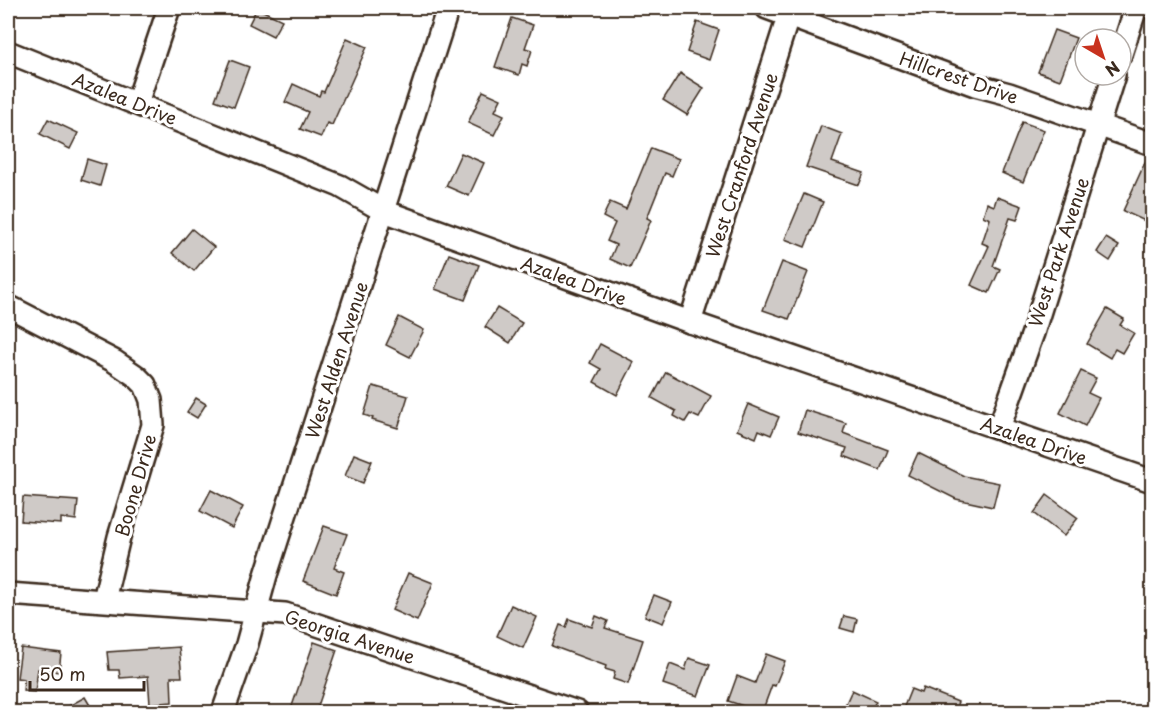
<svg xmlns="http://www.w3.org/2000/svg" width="1160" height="720" font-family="'Playpen Sans',sans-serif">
<rect width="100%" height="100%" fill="#fff"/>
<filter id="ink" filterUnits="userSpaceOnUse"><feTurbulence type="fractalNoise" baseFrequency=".0167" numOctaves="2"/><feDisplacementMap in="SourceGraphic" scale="12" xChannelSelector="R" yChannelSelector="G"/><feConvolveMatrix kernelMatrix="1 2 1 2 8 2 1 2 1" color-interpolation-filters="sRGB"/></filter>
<g filter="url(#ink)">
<g fill="#cfcac7" stroke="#3b2a1e" stroke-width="1.5">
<path d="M257,8L282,20L273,36L249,24Z"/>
<path d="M512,18L533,25L525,48L532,50L527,66L522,64L519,75L495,67Z"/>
<path d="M697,22L719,30L709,60L687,52Z"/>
<path d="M1054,30L1076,38L1060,80L1038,72Z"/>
<path d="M347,38L367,47L332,125L327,123L321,137L300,129L308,112L285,102L293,84L319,96L321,91L324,92Z"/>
<path d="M230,60L249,67L234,107L215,100Z"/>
<path d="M680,73L704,88L687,115L663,100Z"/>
<path d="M483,91L501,99L495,111L504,115L494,135L468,123Z"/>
<path d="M48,119L78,133L70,149L40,134Z"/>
<path d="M1022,122L1044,130L1023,182L1002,173Z"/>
<path d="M821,126L842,134L832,162L864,173L859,185L806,167Z"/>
<path d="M651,148L679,159L672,176L665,173L647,218L651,220L630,268L610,259L616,245L607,241L615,223L603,217L610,202L626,209Z"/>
<path d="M461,153L484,163L469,196L446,186Z"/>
<path d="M1148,156H1152V204L1145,221L1123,211Z"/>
<path d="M87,159L106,165L100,186L81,180Z"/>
<path d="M804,194L823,202L805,247L785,239Z"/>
<path d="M997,197L1022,206L1017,220L1010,218L993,266L1000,269L989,293L971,285L989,246L982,243L990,219L983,216L987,203L994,206Z"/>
<path d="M192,229L214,247L194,271L172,253Z"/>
<path d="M1106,238L1119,246L1110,261L1097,252Z"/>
<path d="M449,254L479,265L465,300L435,289Z"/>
<path d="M782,262L808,272L789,319L763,310Z"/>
<path d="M497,308L522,323L510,343L485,327Z"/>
<path d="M1107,309L1124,319L1120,325L1134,333L1122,353L1115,349L1110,358L1087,344Z"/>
<path d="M399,317L424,330L410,357L386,345Z"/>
<path d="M600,344L634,362L617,395L594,382L601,369L590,363Z"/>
<path d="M1081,371L1096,378L1088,393L1099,398L1085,426L1060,413Z"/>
<path d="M666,372L711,396L699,418L690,414L685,422L674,416L676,411L652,398Z"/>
<path d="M373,386L408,396L398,428L372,420L373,418L364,415Z"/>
<path d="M196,398L206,404L197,418L187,412Z"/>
<path d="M748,404L779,417L771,435L759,430L756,438L737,430Z"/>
<path d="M805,410L846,423L843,433L888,450L880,470L844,456L847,448L798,432Z"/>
<path d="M918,453L964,476L999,483L993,507L956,499L908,475Z"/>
<path d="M354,454L372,461L363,483L345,476Z"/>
<path d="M211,490L243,507L232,528L200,511Z"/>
<path d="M1047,495L1078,518L1064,536L1034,513Z"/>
<path d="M23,497L78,501L76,520L61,518V524L21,521Z"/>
<path d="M324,526L347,534L334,568L344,572L336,594L303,581Z"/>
<path d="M408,573L433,583L417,621L392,610Z"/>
<path d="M654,595L672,602L663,623L645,616Z"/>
<path d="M511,605L537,617L523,648L497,636Z"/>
<path d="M596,616L608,621L605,628L643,640L628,684L613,679L615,672L605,669L606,666L552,646L560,625L566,627L569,619L592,627Z"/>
<path d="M844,616L857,619L854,632L840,628Z"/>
<path d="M314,642L337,650L316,712H290Z"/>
<path d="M179,647L182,677H171L172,702L150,704L148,676L120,678L119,670H109L107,652Z"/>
<path d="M21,648L61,653L59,672L38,669L35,692L23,691L24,679L17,678Z"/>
<path d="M766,654L785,661L775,686L772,685L762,712L728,701L737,676L755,683Z"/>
<path d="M689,658L710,665L698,696L663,684L670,664L685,670Z"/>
<path d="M923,688L958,702L954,712H911L903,709L911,689L921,693Z"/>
<path d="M852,690L876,701L870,712H842Z"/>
<path d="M85,697L94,712H58Z"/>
</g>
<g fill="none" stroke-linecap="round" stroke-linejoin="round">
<defs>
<g id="minor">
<path d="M767,8L975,85L1009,94L1152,144"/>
<path d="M8,52L340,186L384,211L690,322L1152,481"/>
<path d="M1121,54L1136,8"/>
<path d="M137,103L169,8"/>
<path d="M8,306L114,361L136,376L145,385L151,400L153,425L119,537L104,600"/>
<path d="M690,322L791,8"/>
<path d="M999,428L1033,333L1114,75"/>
<path d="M8,594L285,614L577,712"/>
<path d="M223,712L247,644L266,575L448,8"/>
</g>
</defs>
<use href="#minor" stroke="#3b2a1e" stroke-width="26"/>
<use href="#minor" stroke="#fff" stroke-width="21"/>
</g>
</g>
<g text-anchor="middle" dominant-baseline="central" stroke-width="6" stroke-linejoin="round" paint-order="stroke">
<g font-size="18" fill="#3b2a1e" stroke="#fff">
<text transform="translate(959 77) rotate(19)">Hillcrest Drive</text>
<text transform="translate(125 98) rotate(22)">Azalea Drive</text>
<text transform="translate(741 165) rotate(-72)">West Cranford Avenue</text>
<text transform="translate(1058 252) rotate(-72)">West Park Avenue</text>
<text transform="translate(574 280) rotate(20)">Azalea Drive</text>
<text transform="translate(336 360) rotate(-72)">West Alden Avenue</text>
<text transform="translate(1034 440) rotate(19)">Azalea Drive</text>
<text transform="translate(135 485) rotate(-74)">Boone Drive</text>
<text transform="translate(350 636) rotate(18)">Georgia Avenue</text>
</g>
</g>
<rect width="1160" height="720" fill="none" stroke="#fff" stroke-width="30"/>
<rect x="15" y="15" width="1130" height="690" fill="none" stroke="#3b2a1e" stroke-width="2" filter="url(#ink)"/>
<g transform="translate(1103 57) rotate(141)"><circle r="28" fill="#ffffff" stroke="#b1aaa5" stroke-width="1.5"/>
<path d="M0-4.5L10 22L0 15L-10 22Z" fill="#c8321e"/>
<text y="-9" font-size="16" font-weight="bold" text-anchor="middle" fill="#3b2a1e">N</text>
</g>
<path d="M30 681v9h114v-9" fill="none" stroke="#3b2a1e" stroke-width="3"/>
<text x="39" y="681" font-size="18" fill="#3b2a1e" stroke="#ffffff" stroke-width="4.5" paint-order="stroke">50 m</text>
</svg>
